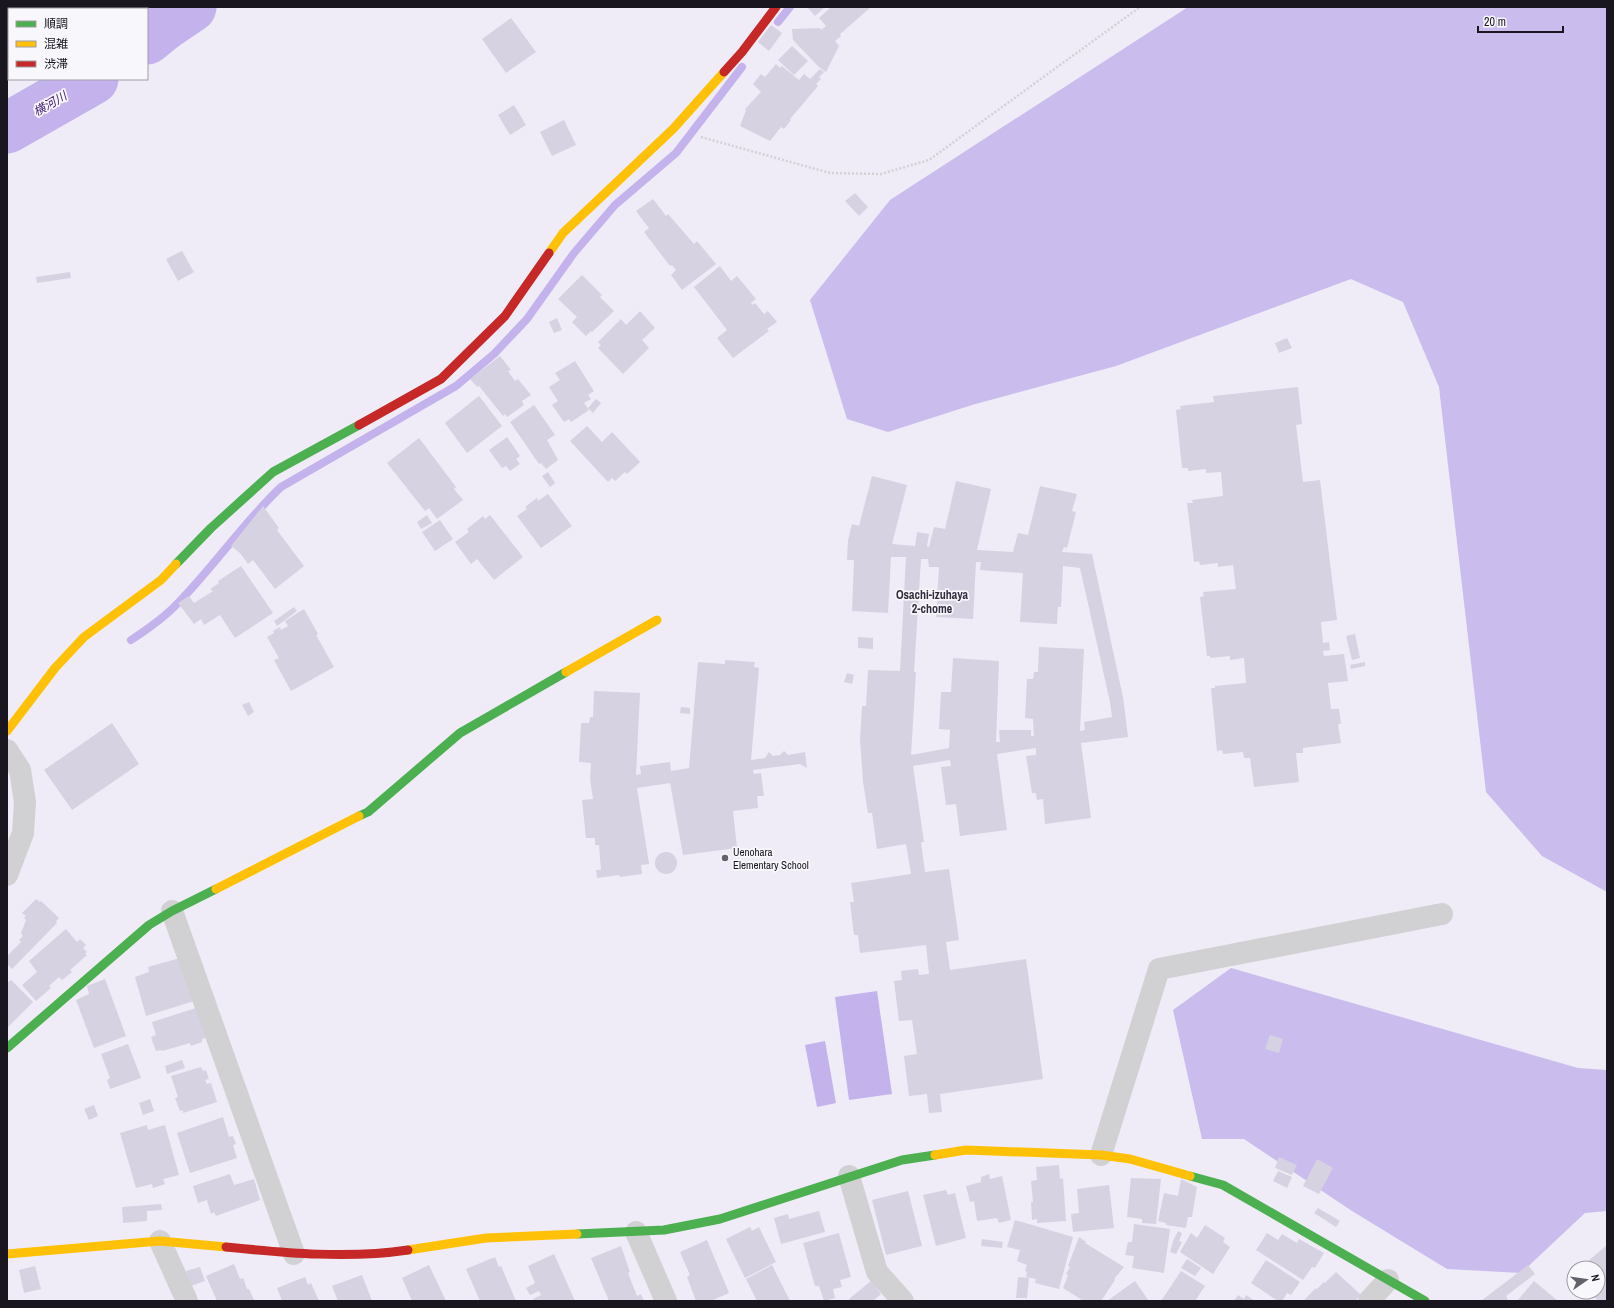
<svg xmlns="http://www.w3.org/2000/svg" width="1614" height="1308" font-family="'Archivo Narrow','Noto Sans JP',sans-serif">
<rect width="100%" height="100%" fill="#efecf7"/>
<g fill="#cabced">
<path d="M1188,7H1607V892L1542,856L1486,792L1439,387L1403,302L1351,279L1116,366L972,405L888,432L847,419L810,300L890,200Z"/>
<path d="M1231,968L1578,1068L1607,1070V1211L1585,1213L1521,1273L1447,1269L1352,1211L1244,1139H1202L1173,1010Z"/>
</g>
<g fill="#c4b2ed">
<path d="M877,991L892,1094L849,1100L835,997Z"/>
<path d="M825,1041L836,1103L817,1107L805,1045Z"/>
</g>
<g fill="none" stroke-linecap="round" stroke-linejoin="round">
<g stroke="#c4b2ed" stroke-width="8">
<path d="M119,9V7"/>
<path d="M778,22L790,7"/>
<path d="M131,640C148,629 165,617 179,602C215,565 244,522 281,487L456,386L494,354L527,319L574,253L615,205L676,153L742,67"/>
</g>
<g stroke="#c4b2ed" stroke-width="51">
<path d="M147,39L163,26L191,7"/>
<path d="M7,128L93,79"/>
</g>
</g>
<g fill="#d6d2e1" fill-rule="evenodd">
<path d="M807,7H825L815,16Z"/>
<path d="M831,7H871L840,34L841,36L835,41L839,46L826,72L819,67L793,40L792,29L820,28L821,30L826,26L819,18Z"/>
<path d="M511,18L536,52L506,73L482,39Z"/>
<path d="M771,25L782,33L769,51L758,42Z"/>
<path d="M792,46L808,61L794,75L778,60Z"/>
<path d="M776,64L780,68L782,66L799,80L804,74L810,79L820,69L824,72L819,77L821,79L816,84L818,86L790,119L791,120L784,129L781,127L770,141L740,126L746,110L745,109L761,92L753,84L761,74L765,77Z"/>
<path d="M514,105L526,125L510,135L498,115Z"/>
<path d="M564,120L576,145L552,156L540,132Z"/>
<path d="M855,193L868,207L859,216L845,201Z"/>
<path d="M653,199L666,216L668,214L694,244L697,241L716,264L682,290L671,275L676,270L672,265L670,266L644,232L649,228L636,211Z"/>
<path d="M182,251L194,272L178,281L166,259Z"/>
<path d="M720,266L731,281L737,276L756,299L751,303L752,305L755,303L764,314L768,311L777,322L767,329L769,331L733,358L717,338L727,330L694,287Z"/>
<path d="M70,272L71,278L37,283L36,277Z"/>
<path d="M582,275L602,295L600,297L614,311L592,332L591,331L586,336L572,322L577,317L558,299Z"/>
<path d="M640,311L655,328L642,340L649,348L623,374L598,348L601,345L598,342L621,319L626,325Z"/>
<path d="M557,318L562,330L554,333L549,322Z"/>
<path d="M1287,338L1292,348L1279,353L1275,343Z"/>
<path d="M500,356L511,370L508,371L515,381L518,379L531,395L522,401L524,405L507,417L505,414L503,416L479,386L477,387L470,379Z"/>
<path d="M575,361L594,391L588,395L591,399L584,403L589,410L571,422L569,419L564,422L552,405L558,401L549,387L560,380L555,373Z"/>
<path d="M1298,387L1302,424L1296,425L1303,482L1320,480L1337,620L1321,622L1323,643L1329,642L1330,650L1323,651L1324,656L1344,654L1348,681L1328,683L1331,709H1339L1341,724H1338L1341,743L1303,748V753H1296L1299,782L1254,787L1250,758H1244L1243,752L1223,754L1222,750L1217,751L1211,688H1215V686L1246,683L1244,658L1230,660V656L1210,658V656H1207L1200,597L1204,596L1203,592L1236,589L1233,565L1218,567V563L1200,565L1199,561L1194,562L1187,503H1193L1192,500L1223,496L1221,472L1206,473V469L1188,471V468H1182L1176,410L1181,409L1180,406L1214,402L1213,396Z"/>
<path d="M479,396L502,426L467,453L445,423Z"/>
<path d="M596,399L601,403L593,413L588,408Z"/>
<path d="M534,405L555,435L547,440L558,460L546,469L541,463L539,464L510,422Z"/>
<path d="M587,426L602,442L612,432L640,462L627,474L625,472L615,481L612,478L608,482L570,441Z"/>
<path d="M507,437L520,456L516,459L520,464L510,471L506,466L502,468L489,450Z"/>
<path d="M419,438L456,487L454,489L463,500L437,519L429,508L425,511L387,463Z"/>
<path d="M548,472L555,483L550,487L542,476Z"/>
<path d="M872,476L907,485L892,544L915,546L917,532L929,534L927,546L929,547L934,527L945,529L956,481L991,489L977,550L1013,552L1018,533L1028,535L1040,486L1077,494L1072,511L1076,512L1067,548L1064,547L1062,552L1092,554L1123,697L1128,737L1081,743L1091,818L1045,824L1043,799L1037,800L1036,793H1032L1026,756L1036,755V748L997,754L1007,830L960,836L956,804L946,805L941,767L951,766L950,760L913,766L924,842H921L925,872L949,869L959,940L946,942L950,970L1026,959L1043,1079L940,1094L942,1112L929,1113L927,1094L909,1096L904,1056L917,1054L912,1020L899,1021L894,981L902,980L901,971L918,969L919,975L929,974L926,945L860,953L858,935H854L850,902H854L851,883L911,874L906,844L877,849L872,813H868L863,782L860,739L862,706H866L868,670L900,671L906,557H891L888,613L852,611L854,560H847L848,540L852,524L859,526ZM921,559H928L929,567H939L936,617L973,619L976,562H981L980,570L1023,573L1020,622L1057,624L1058,607H1061L1063,566L1080,568L1110,702L1112,717L1084,722L1085,730L1080,731L1084,649L1039,647L1038,672H1034L1033,679H1027L1025,718L1033,719L1034,736H1031V730H999L1000,742H996L999,661L953,658L951,692H941L939,729L950,730L949,748L911,755L916,672H914Z"/>
<path d="M548,494L572,526L541,548L517,516L527,509L525,507L537,498L538,501Z"/>
<path d="M263,506L279,528L277,530L304,566L275,589L253,560L248,564L240,553L231,546Z"/>
<path d="M427,515L432,523L421,529L417,522Z"/>
<path d="M490,515L523,557L494,580L477,559L471,564L455,542L469,532L467,529L483,516L485,519Z"/>
<path d="M440,520L453,539L435,551L422,532Z"/>
<path d="M241,566L273,613L235,638L220,615L204,625L201,619L194,624L178,603L189,596L194,603L213,591L210,589L219,583L218,581Z"/>
<path d="M294,607L297,611L277,626L274,621Z"/>
<path d="M304,609L318,634L316,635L334,667L291,691L274,660L279,658L267,637L274,633L273,631L280,627L281,630L288,626L285,621Z"/>
<path d="M1355,634L1360,658L1352,660L1346,636Z"/>
<path d="M858,637L873,638V649L858,648Z"/>
<path d="M725,660L755,662L754,667L759,668L751,760L765,758L769,752L773,756L780,755L784,751L788,755L805,752L807,768L800,764L753,770L754,774L761,773L764,796H757L758,808L733,811L737,848L683,855L670,783L637,788L649,864L641,865L642,874L620,877L619,875L597,878L596,870H601L599,845H595V838H586L582,800L593,799L590,779L591,763L579,762L581,723H589L590,717H593L594,691L640,693L636,775L641,774L640,766L670,762L671,771L689,768L698,662L725,664Z"/>
<path d="M1365,662V666L1351,669L1350,665Z"/>
<path d="M847,673L854,675L852,684L844,682Z"/>
<path d="M249,702L254,712L248,716L242,705Z"/>
<path d="M681,707L690,708V714L680,713Z"/>
<path d="M112,723L139,764L72,810L44,770Z"/>
<circle cx="666" cy="863" r="11"/>
<path d="M36,899L40,902L41,901L59,918L56,921L57,923L12,969L7,964V956L21,942L19,940L23,936L21,933L26,920L24,918L26,916L22,913Z"/>
<path d="M66,929L77,942L80,939L86,945L83,948L87,952L85,954L87,955L70,970L72,972L62,980L59,977L49,986L51,988L36,1001L22,985L37,972L29,961Z"/>
<path d="M180,958L194,1001L146,1016L135,977L149,972L148,967Z"/>
<path d="M105,979L126,1036L94,1048L76,1000L89,994L87,986Z"/>
<path d="M11,980L33,1002L7,1028V983Z"/>
<path d="M196,1008L206,1038L202,1039V1042L191,1046L190,1043L162,1051L161,1050L156,1051L151,1037L156,1035L152,1022Z"/>
<path d="M1270,1035L1283,1039L1279,1053L1265,1049Z"/>
<path d="M128,1044L141,1078L110,1089L107,1080L110,1078L101,1054Z"/>
<path d="M182,1060L185,1068L167,1074L165,1066Z"/>
<path d="M201,1067L203,1071L206,1070L209,1079L205,1080L207,1084L211,1083L217,1102L183,1113V1110L180,1111L175,1098L178,1097L171,1076Z"/>
<path d="M150,1099L154,1111L143,1115L139,1103Z"/>
<path d="M94,1105L98,1116L89,1120L84,1109Z"/>
<path d="M223,1117L229,1137L233,1136L236,1144L233,1145L237,1158L190,1173L177,1133Z"/>
<path d="M147,1125L148,1130L165,1125L179,1175L163,1179L165,1184L153,1188L152,1184L136,1188L120,1133Z"/>
<path d="M1279,1157L1297,1165L1292,1175L1275,1168Z"/>
<path d="M1317,1159L1333,1168L1319,1194L1303,1186Z"/>
<path d="M1059,1165L1060,1179L1063,1178L1066,1221L1037,1223V1219L1032,1220L1031,1202H1033L1031,1181L1037,1180L1036,1167Z"/>
<path d="M1278,1171L1292,1177L1287,1188L1273,1181Z"/>
<path d="M230,1174L234,1185L254,1179L260,1200L216,1216L214,1212L211,1214L207,1200L198,1203L193,1186Z"/>
<path d="M989,1174L990,1179L1002,1176L1011,1220L999,1223L997,1218L977,1221L974,1201L970,1202L966,1186L981,1182V1177Z"/>
<path d="M1131,1178L1161,1179L1156,1224L1142,1223V1219L1127,1217Z"/>
<path d="M1181,1179L1197,1187L1192,1217H1188L1186,1228L1166,1225V1223L1158,1221L1164,1193L1178,1196Z"/>
<path d="M1109,1185L1114,1228L1073,1232L1071,1214L1079,1213L1077,1189Z"/>
<path d="M946,1190L948,1195L955,1193L966,1238L936,1246L923,1195Z"/>
<path d="M908,1191L922,1246L886,1255L872,1200Z"/>
<path d="M161,1204L162,1210L147,1211V1221L123,1223L122,1207Z"/>
<path d="M1318,1208L1340,1221L1336,1227L1314,1213Z"/>
<path d="M819,1211L825,1232L781,1244L774,1218L788,1214L789,1219Z"/>
<path d="M1015,1220L1073,1237L1059,1289L1035,1283L1036,1279L1026,1277L1027,1272L1025,1271L1027,1265L1017,1261L1020,1250L1007,1247Z"/>
<path d="M1134,1224L1170,1229L1164,1273L1132,1268L1134,1256L1125,1255L1128,1242H1132Z"/>
<path d="M1205,1225L1225,1238L1223,1242L1230,1247L1213,1274L1180,1252L1191,1233L1197,1238Z"/>
<path d="M750,1227L752,1231L759,1227L776,1262L745,1278L726,1239Z"/>
<path d="M1178,1231L1182,1233L1179,1241L1182,1242L1176,1254L1170,1252L1173,1241Z"/>
<path d="M839,1233L851,1277L840,1280L842,1287L833,1289L835,1298L824,1301L819,1286H815L803,1243Z"/>
<path d="M1267,1233L1278,1240L1282,1234L1297,1243L1299,1239L1324,1253L1315,1268L1312,1267L1303,1280L1256,1250Z"/>
<path d="M1079,1237L1086,1242L1085,1243L1124,1267L1114,1279L1115,1280L1101,1301H1081L1082,1300L1063,1288L1068,1275L1066,1274L1070,1267L1068,1266Z"/>
<path d="M982,1239L1003,1242L1002,1248L981,1246Z"/>
<path d="M707,1240L729,1293L711,1301H696L687,1277L690,1275L680,1252Z"/>
<path d="M1607,1245V1301H1598L1591,1292H1598V1268H1580Z"/>
<path d="M621,1246L630,1272L628,1273L637,1296L641,1294L644,1301H609L591,1258Z"/>
<path d="M554,1254L575,1301H534L533,1299L541,1295L539,1291L530,1295L526,1288L535,1283L528,1266Z"/>
<path d="M495,1257L499,1267L501,1266L516,1301H480L466,1269Z"/>
<path d="M1187,1259L1201,1268L1195,1276L1181,1268Z"/>
<path d="M1266,1260L1300,1282L1291,1295L1287,1293L1282,1301H1278L1251,1283Z"/>
<path d="M234,1264L240,1279L243,1278L247,1289H249L254,1300L217,1301L206,1276Z"/>
<path d="M429,1265L446,1301H412L402,1278Z"/>
<path d="M772,1265L790,1301H757L746,1279Z"/>
<path d="M1528,1265L1535,1274L1506,1296L1508,1299L1505,1301H1481Z"/>
<path d="M35,1266L41,1289L24,1293L19,1270Z"/>
<path d="M200,1267L205,1281L191,1286L186,1271Z"/>
<path d="M1181,1271L1205,1286L1195,1301H1161Z"/>
<path d="M1336,1272L1361,1295L1355,1301H1305L1304,1300L1316,1288L1317,1289L1324,1282L1325,1283Z"/>
<path d="M362,1275L372,1301H338L332,1286Z"/>
<path d="M305,1277L308,1285L311,1283L319,1301H282L277,1288Z"/>
<path d="M1018,1277L1029,1278L1027,1298H1016Z"/>
<path d="M871,1281L881,1294L873,1301H850L849,1299Z"/>
<path d="M1135,1281L1149,1301H1107Z"/>
<path d="M1534,1281L1558,1301H1517Z"/>
<path d="M1238,1295L1244,1299L1246,1295L1255,1301H1234Z"/>
</g>
<g fill="none" stroke-linecap="round" stroke-linejoin="round">
<path stroke="#d2d1d4" stroke-width="2.5" stroke-dasharray="2 2" stroke-linecap="butt" d="M701,137L830,173L881,174L929,160L1140,7"/>
<g stroke="#d1d0d3" stroke-width="22">
<path d="M7,750L20,770L25,802L23,833L7,875"/>
<path d="M172,911L294,1254"/>
<path d="M1101,1155L1159,969L1442,914"/>
<path d="M849,1176L877,1272L903,1301"/>
<path d="M636,1232L666,1301"/>
<path d="M160,1241L187,1301"/>
<path d="M1369,1301L1388,1280"/>
</g>
<g stroke="#4caf50" stroke-width="9">
<path d="M176,564L211,528L273,472L359,425"/>
<path d="M359,816L368,812L460,733L566,672"/>
<path d="M7,1048L149,925L172,911L216,889"/>
<path d="M1190,1176L1223,1185L1425,1301"/>
<path d="M577,1234L664,1230L720,1219L902,1160L935,1155"/>
</g>
<g stroke="#ffc107" stroke-width="9">
<path d="M549,253L563,233L673,129L724,72"/>
<path d="M566,672L657,620"/>
<path d="M7,731L55,668L84,637L161,580L176,564"/>
<path d="M216,889L359,816"/>
<path d="M935,1155L966,1150L1101,1155L1130,1159L1190,1176"/>
<path d="M408,1250L486,1238L577,1234"/>
<path d="M7,1254L160,1241L226,1247"/>
</g>
<g stroke="#c62828" stroke-width="9">
<path d="M724,72L742,52L776,7"/>
<path d="M359,425L441,379L505,316L549,253"/>
<path d="M226,1247C286,1253 348,1259 408,1250"/>
</g>
</g>
<circle fill="#64616b" stroke="#f8f7fc" stroke-width="1.5" cx="725" cy="858" r="4"/>
<g text-anchor="middle" dominant-baseline="central" stroke-width="3.5" stroke-linejoin="round" paint-order="stroke">
<g font-size="11" fill="#19161f" stroke="#f8f7fc" text-anchor="start">
<text x="733" y="852">Uenohara<tspan x="733" dy="13">Elementary School</tspan></text>
</g>
<g font-size="12" font-style="italic" fill="#421b77" stroke="#f8f7fc">
<text transform="translate(50 104) rotate(-30)">横河川</text>
</g>
<g font-size="12" font-weight="bold" fill="#312b3f" stroke="#f8f7fc">
<text x="932" y="595">Osachi-izuhaya<tspan x="932" dy="14">2-chome</tspan></text>
</g>
</g>
<rect width="1614" height="1308" fill="none" stroke="#19161f" stroke-width="16"/>
<rect x="8" y="8" width="140" height="72" fill="#f8f7fc" stroke="#9f9da4"/>
<rect x="16" y="21" width="20" height="6" fill="#4caf50" stroke="#9f9da4"/>
<text x="44" y="28" font-size="12" fill="#19161f">順調</text>
<rect x="16" y="41" width="20" height="6" fill="#ffc107" stroke="#9f9da4"/>
<text x="44" y="48" font-size="12" fill="#19161f">混雑</text>
<rect x="16" y="61" width="20" height="6" fill="#c62828" stroke="#9f9da4"/>
<text x="44" y="68" font-size="12" fill="#19161f">渋滞</text>
<g transform="translate(1586 1280) rotate(77)"><circle r="19" fill="#f8f7fc" stroke="#9f9da4"/>
<path d="M0-3L7 15L0 10L-7 15Z" fill="#64616b"/>
<text y="-6" font-size="11" font-weight="bold" text-anchor="middle" fill="#19161f">N</text>
</g>
<path d="M1478 26v6h85v-6" fill="none" stroke="#19161f" stroke-width="2"/>
<text x="1484" y="26" font-size="12" fill="#19161f" stroke="#f8f7fc" stroke-width="3" paint-order="stroke">20 m</text>
</svg>
